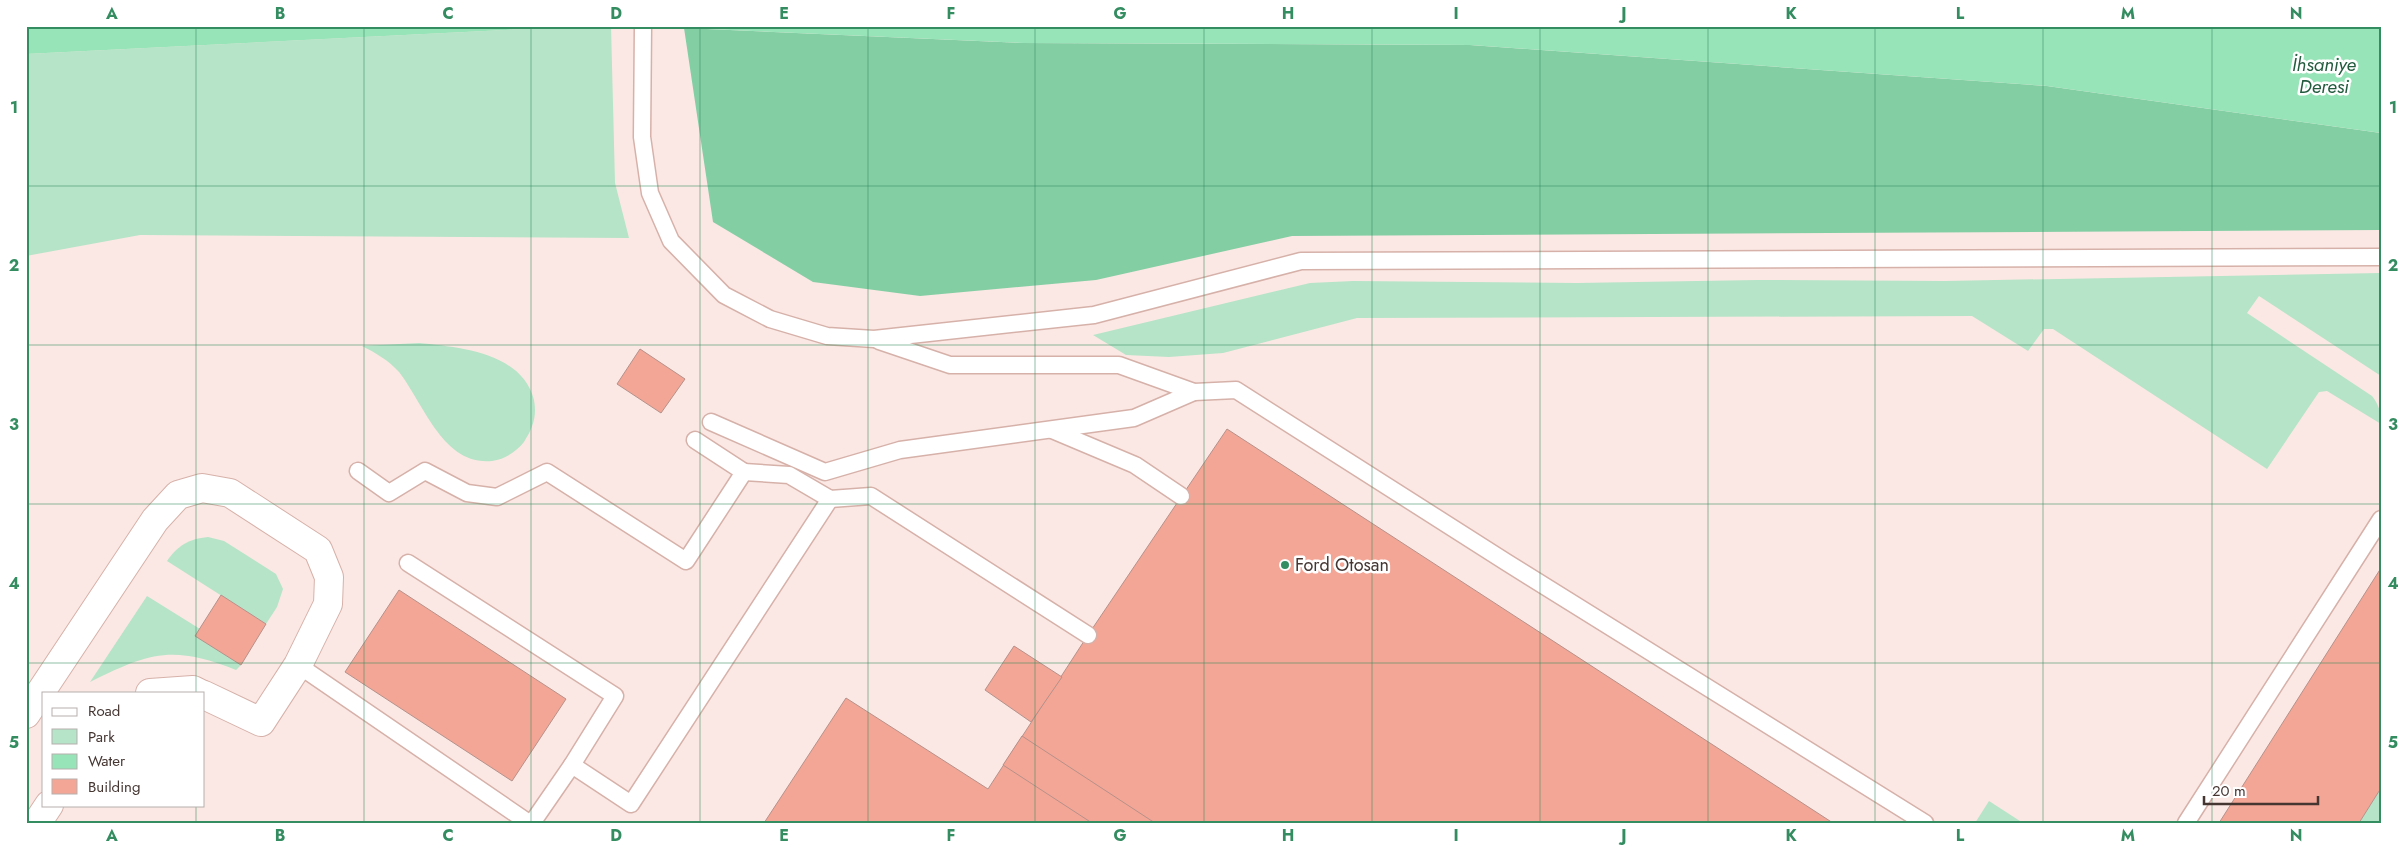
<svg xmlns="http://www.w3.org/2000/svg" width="2407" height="849" font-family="Jost,sans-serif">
<rect width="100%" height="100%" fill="#fdf5f3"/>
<path fill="#fbe8e4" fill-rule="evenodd" d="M26,26H2381V823H26ZM44,693H204V805H44Z"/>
<g fill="#b6e4c8">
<path d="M584,26H611L615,183L629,238L140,235L26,256V54Z"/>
<path d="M2381,273V376L2259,296L2247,313L2372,396C2379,405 2381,412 2381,424L2327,391L2319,392L2267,469L2053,329H2044L2028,351L1972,316L1357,318L1223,353L1169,357L1126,355L1093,335L1310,283L1353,281L1577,283L1757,280L1945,281Z"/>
<path d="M419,343C458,347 522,352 534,400C537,416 533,428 524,442C516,452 505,459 492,461C443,466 424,404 399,372C388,360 376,353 362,346Z"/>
<path d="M208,537L224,541L276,574L283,589L277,607L266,624L167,561C178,545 189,539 208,537Z"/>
<path d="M147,596L200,629L196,636L241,665L236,670C173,645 150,652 90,682Z"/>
<path d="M2381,788V823H2359Z"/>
<path d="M1989,801L2023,823H1975Z"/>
</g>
<path fill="#84cea4" d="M684,28L1023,43L1470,45L2047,86L2381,133V230L1292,236L1096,280L920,296L813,282L713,222Z"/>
<g fill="#98e4b9">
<path d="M26,26H584L26,54Z"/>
<path d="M640,26H2381V133L2047,86L1470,45L1023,43Z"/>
</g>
<g fill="#f4a696" stroke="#b5918a">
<path d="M640,349L685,379L661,413L617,384Z"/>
<path d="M1227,429L1833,823H764L846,698L988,789L1088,635Z"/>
<path d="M2381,568V788L2359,823H2219Z"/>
<path d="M399,590L566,699L512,781L345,672Z"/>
<path d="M221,595L266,624L241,665L195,636Z"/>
<path d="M1014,646L1062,677L1031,722L985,690Z"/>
<path d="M1022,736L1155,823H1092L1003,765Z"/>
</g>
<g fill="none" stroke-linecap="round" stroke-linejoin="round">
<defs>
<g id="lane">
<path d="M643,26L642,137L650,193L671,241L724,295L770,319L827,336L874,339L1094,315L1301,261L2381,257"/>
<path d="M879,341L950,365H1119L1194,392L1236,390L1506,562L1925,823"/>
<path d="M711,422L825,472L900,450L1134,418L1194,392"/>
<path d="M1052,430L1135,465L1181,496"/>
<path d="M358,471L389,493L425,471L467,493L497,497L547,472L686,561L744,472L695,440"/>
<path d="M744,472L789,475L830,499L871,496L1088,635"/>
<path d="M408,563L615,696L572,765L631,804L830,499"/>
<path d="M298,665L529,823"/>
<path d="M532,823L572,765"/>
<path d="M2186,823L2381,519"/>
</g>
<g id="street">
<path d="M150,693L193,690L199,693"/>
<path d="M26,714L155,520L178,495L202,488L230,493L318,550L329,577L328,604L298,665L261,722L204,695"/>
<path d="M37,823L49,805"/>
</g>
</defs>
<use href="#lane" stroke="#d6b1a9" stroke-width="19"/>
<use href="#street" stroke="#d6b1a9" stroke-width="30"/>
<use href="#lane" stroke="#fff" stroke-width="16"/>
<use href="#street" stroke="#fff" stroke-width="28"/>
</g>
<path fill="none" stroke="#348c61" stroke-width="1" stroke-opacity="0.55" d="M196,26V693M364,26V823M531,26V823M700,26V823M868,26V823M1035,26V823M1204,26V823M1372,26V823M1540,26V823M1708,26V823M1875,26V823M2043,26V823M2212,26V823M26,186H2381M26,345H2381M26,504H2381M26,663H2381M196,805V823"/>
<circle fill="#348c61" stroke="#fff" stroke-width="2" cx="1285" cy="565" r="5"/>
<g text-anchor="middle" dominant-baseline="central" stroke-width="5" stroke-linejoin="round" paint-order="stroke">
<g font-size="18" fill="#453632" stroke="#fff" text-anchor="start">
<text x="1295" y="565">Ford Otosan</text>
</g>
<g font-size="19" font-style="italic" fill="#235b3f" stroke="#fff">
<text x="2324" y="64">İhsaniye<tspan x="2324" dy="22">Deresi</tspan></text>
</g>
</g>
<rect width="2407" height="849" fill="none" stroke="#ffffff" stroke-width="55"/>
<rect x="42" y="692" width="162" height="115" fill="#ffffff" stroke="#b5afad"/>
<rect x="52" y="708" width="25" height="8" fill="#ffffff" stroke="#b5afad"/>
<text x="88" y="716" font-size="15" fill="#453632">Road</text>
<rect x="52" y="729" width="25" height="15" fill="#b6e4c8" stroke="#b5afad"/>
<text x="88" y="742" font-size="15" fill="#453632">Park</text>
<rect x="52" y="754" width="25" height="15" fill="#98e4b9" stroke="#b5afad"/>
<text x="88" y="766" font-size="15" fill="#453632">Water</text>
<rect x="52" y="779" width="25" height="15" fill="#f4a696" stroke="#b5afad"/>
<text x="88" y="792" font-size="15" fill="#453632">Building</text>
<path d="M2204 796v8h114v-8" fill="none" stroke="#453632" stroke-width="2.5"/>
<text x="2212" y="796" font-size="15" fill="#453632" stroke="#ffffff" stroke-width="4" paint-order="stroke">20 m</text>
<rect x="28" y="28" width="2352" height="794" fill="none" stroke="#348c61" stroke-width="2"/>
<g font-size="16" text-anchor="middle" font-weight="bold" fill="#348c61">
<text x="112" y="19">A</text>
<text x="280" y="19">B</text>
<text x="448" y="19">C</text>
<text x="616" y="19">D</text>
<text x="784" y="19">E</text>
<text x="951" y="19">F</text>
<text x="1120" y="19">G</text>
<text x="1288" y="19">H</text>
<text x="1456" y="19">I</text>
<text x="1624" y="19">J</text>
<text x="1791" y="19">K</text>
<text x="1960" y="19">L</text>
<text x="2128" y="19">M</text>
<text x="2296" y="19">N</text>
<text x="14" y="113">1</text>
<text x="2393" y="113">1</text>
<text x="14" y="271">2</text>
<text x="2393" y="271">2</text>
<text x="14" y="430">3</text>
<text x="2393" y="430">3</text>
<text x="14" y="589">4</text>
<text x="2393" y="589">4</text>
<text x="14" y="748">5</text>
<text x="2393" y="748">5</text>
<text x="112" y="841">A</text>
<text x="280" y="841">B</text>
<text x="448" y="841">C</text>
<text x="616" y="841">D</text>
<text x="784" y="841">E</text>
<text x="951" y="841">F</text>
<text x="1120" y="841">G</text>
<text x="1288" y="841">H</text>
<text x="1456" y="841">I</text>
<text x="1624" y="841">J</text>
<text x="1791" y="841">K</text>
<text x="1960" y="841">L</text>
<text x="2128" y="841">M</text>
<text x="2296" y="841">N</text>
</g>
</svg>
